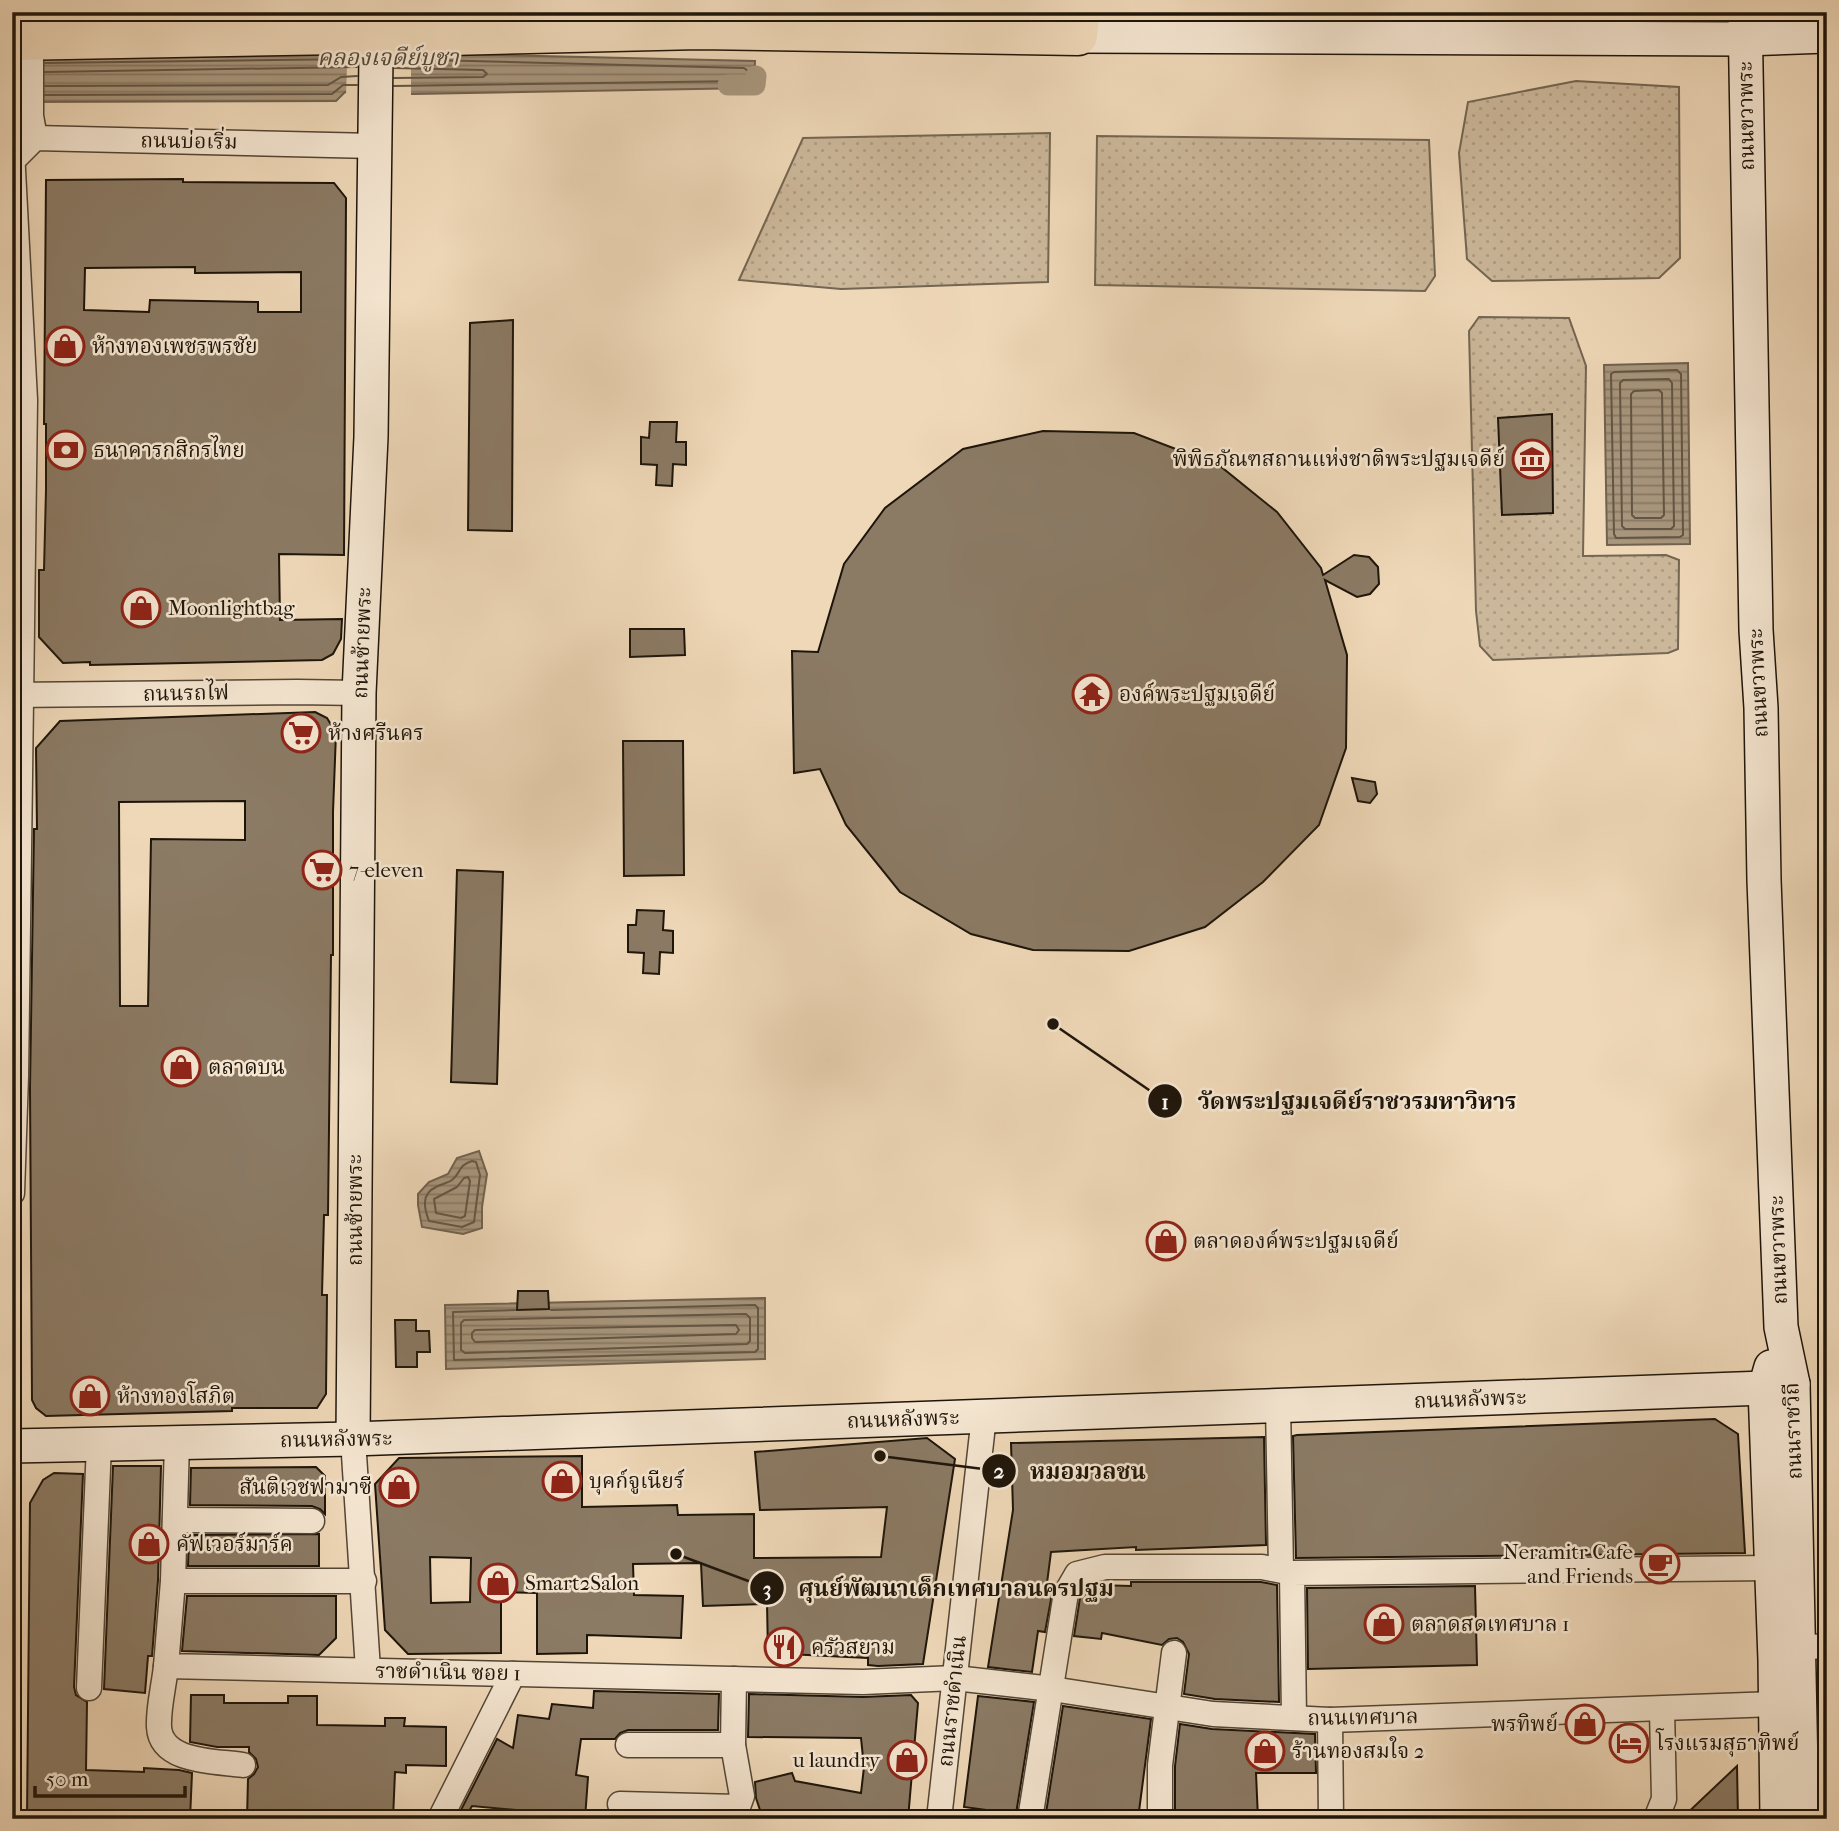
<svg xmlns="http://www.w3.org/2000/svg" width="1839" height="1831" font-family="'IM FELL French Canon','Noto Serif Thai',serif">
<defs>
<pattern id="grass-dots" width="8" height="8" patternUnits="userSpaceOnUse" patternTransform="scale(1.75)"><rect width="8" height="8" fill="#cbb79a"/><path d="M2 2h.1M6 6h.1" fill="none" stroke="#ae9c83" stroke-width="1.8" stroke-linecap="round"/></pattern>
<pattern id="water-rules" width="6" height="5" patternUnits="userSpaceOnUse" patternTransform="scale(1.75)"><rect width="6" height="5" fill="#a8967d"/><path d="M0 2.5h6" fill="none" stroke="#887965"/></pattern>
</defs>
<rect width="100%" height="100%" fill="#efd8b8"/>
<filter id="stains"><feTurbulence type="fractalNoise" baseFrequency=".00286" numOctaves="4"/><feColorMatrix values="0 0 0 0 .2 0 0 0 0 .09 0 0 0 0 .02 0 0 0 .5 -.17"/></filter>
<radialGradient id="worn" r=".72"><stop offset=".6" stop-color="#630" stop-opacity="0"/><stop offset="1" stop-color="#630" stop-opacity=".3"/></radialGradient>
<g fill="url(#grass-dots)" stroke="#746652" stroke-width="2">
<path d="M1515,12H1733L1732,23L1515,29Z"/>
<path d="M1576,81L1679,87L1680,258L1659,278L1492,281L1467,259L1459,153L1468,102Z"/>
<path d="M1050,133L1048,282L841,289L739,280L803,138Z"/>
<path d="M1097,136L1429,140L1435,276L1425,291L1095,285Z"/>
<path d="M1479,317L1569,318L1586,366L1583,556L1666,555L1679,560L1678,649L1668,653L1493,660L1480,646L1476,611L1469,331Z"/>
</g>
<g fill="url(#water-rules)" stroke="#71624f" stroke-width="2">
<path d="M334,51L755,61L754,88L413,94L345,92L336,101L12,102V56Z"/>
<path d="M1688,363L1690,544L1607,545L1604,365Z"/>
<path d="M479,1151L487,1174L482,1207V1228L463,1234L422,1227L418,1205V1194L429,1182L448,1174L457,1158Z"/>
<path d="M765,1298V1359L446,1369L445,1305Z"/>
</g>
<path fill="#efd8b8" d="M334,48L414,49L411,61V98L346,96L347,65L343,58Z"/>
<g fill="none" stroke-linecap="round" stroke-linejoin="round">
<g stroke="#635644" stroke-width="2">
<path d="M45,63L358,59"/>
<path d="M45,72L357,67"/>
<path d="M394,78L483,77L487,74L483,70L394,68"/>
<path d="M45,86L328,85L341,77L357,76"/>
<path d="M394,86L744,81L747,79L748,71L744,68L394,59"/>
<path d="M45,95L332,94L343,85H357"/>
<path d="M1677,370L1681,374L1683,535L1680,537L1616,538L1614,534L1611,374L1614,372Z"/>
<path d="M1669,379L1672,383L1674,526L1671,529H1625L1622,526L1620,383L1623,380Z"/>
<path d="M1659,390L1662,393L1664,515L1661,518H1635L1632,515L1631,394L1634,391Z"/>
<path d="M472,1161L476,1162L480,1175L474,1222L462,1227L429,1221C424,1208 421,1194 436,1187C441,1184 448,1183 452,1180C462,1172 457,1166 472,1161Z"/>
<path d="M468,1177L470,1181L465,1216L461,1218L436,1213L434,1199L457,1187L464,1178Z"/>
<path d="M515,1310L453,1312L454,1360L755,1352L758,1349V1308L755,1305L551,1310"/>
<path d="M746,1314L750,1318V1341L747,1344L465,1353L461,1350V1323L464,1320Z"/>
<path d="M736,1325L739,1330L736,1334L475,1342L472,1338V1333L475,1330Z"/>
</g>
<path stroke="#a8967d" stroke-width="21" d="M728,85H755L756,76"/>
</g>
<g fill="#8b7a64" stroke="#1e150a" stroke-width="2" fill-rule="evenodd">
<path d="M183,179V182L334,183L346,198L344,555L279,554L280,620L342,619L341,639L333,654L322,660L90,665V662L63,663L39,637V570H44L46,490V424H44L46,180ZM195,267V273L301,272V312H258V302L150,300L149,312L84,310L85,268Z"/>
<path d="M513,320L512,531L468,530L470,323Z"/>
<path d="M1552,414L1553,513L1502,515L1498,418Z"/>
<path d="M650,422H677L676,442H686V465L673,464L672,486L656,485L657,465L641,464V437L649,438Z"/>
<path d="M1043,431L1134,433L1220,466L1277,512L1321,568L1323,575L1354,555L1369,557L1378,567L1379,584L1370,594L1357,597L1325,580L1347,655L1346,748L1319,825L1263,882L1205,927L1129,951L1033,950L971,934L900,892L846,825L820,769L794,773L792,651L818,652L844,564L885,508L963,449Z"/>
<path d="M630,629H684L685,655L630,657Z"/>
<path d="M315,712L327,718L336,733L333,812V955H331L328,1215H324L322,1295H327L326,1394L317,1408H232V1411L46,1416L36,1408L32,1400L30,1088L34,829H37L36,748L60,721ZM245,801V840L151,839L148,1006H120L119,802Z"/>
<path d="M623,741H683L684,875L624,876Z"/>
<path d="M1352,778L1375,782L1377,794L1370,803L1358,801Z"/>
<path d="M457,870L503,872L497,1084L451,1082Z"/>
<path d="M637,910L664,911L663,930L673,931V953L660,952L659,974L643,973L644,953L628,952V925H636Z"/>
<path d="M518,1291H548L549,1309L517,1310Z"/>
<path d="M395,1320H416V1331H429L430,1352H417V1367H396Z"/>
<path d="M1715,1419L1738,1434L1745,1553L1296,1558L1293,1436L1297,1435Z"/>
<path d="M1264,1437L1266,1545L1136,1550V1547L1051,1552L1047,1583H1054L1045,1632L1038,1631L1032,1672L988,1667L1013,1510L1011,1443Z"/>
<path d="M927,1438L955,1459L923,1664L878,1666L868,1665V1658L768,1653L767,1604L703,1606L701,1563L633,1564L634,1595L683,1596L681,1638L587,1635V1653L537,1654V1593L501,1592V1653L408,1654L385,1630L375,1484L399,1458L582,1456V1507L677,1505L678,1515L754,1514V1558L881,1557L887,1507L760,1510L755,1452ZM430,1557L471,1558L470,1602L431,1603Z"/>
<path d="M113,1466H161L158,1580L152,1656H148L145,1693L104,1689Z"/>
<path d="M316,1467L325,1476V1514L320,1509L312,1506L190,1505L191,1468Z"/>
<path d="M54,1473L83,1474L74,1687L76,1695L87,1702L86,1770L144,1772V1768L179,1770L192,1773L190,1819H27L30,1503L43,1480Z"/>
<path d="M319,1534V1566H188L189,1535Z"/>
<path d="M1131,1582H1261L1277,1585L1279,1702L1215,1699L1184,1694L1189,1654L1183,1642L1177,1638L1169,1639L1162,1645L1102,1633L1101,1639L1074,1636L1080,1598L1087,1587L1096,1585L1131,1586Z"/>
<path d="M1475,1586L1477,1665L1308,1669L1307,1588Z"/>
<path d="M187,1596H336V1638L319,1655L182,1651Z"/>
<path d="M594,1691L719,1694L718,1730H628L620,1733L615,1739H581L576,1775L588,1777L585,1819H514L515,1810L472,1806L468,1813L461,1810L497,1739L513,1748L518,1715L549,1719L552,1704L593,1708Z"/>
<path d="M749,1694L863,1697L911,1695L918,1703L908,1819H842L807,1814L809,1819H763L756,1798L755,1782L792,1773L795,1781L861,1793L864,1767L861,1738L748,1737Z"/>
<path d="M191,1695H224V1703H288V1696H317V1725L385,1726V1718H405L404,1726L446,1727V1766L406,1765V1773L395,1772L393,1819H247L248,1779L254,1774L258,1767L256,1759L249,1752V1747H217L190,1742Z"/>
<path d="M978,1696L1034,1702L1016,1814L964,1807Z"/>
<path d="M1063,1706L1151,1719L1138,1819H1045Z"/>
<path d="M1180,1724L1212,1729L1315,1734L1316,1773H1256L1258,1819H1175V1766Z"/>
<path d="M1737,1766L1738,1819H1681Z"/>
</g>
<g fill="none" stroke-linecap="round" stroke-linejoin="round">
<defs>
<g id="street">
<path d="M84,12L86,38"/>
<path d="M1548,37L1550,12"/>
<path d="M31,41V116L35,138"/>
<path d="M12,151L25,400L16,1076L12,1193"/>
<path d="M13,160L35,138L374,146"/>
<path d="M12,695L297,692L359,693"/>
<path d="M1278,1405L1281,1570"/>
<path d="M353,1439L368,1670"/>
<path d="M177,1442L173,1581L166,1666L863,1682L955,1678L1052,1689L1213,1714L1330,1720L1775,1704"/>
<path d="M175,1520L312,1521"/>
<path d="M173,1581H364"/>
<path d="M1798,1646L1827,1647"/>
<path d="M166,1666C164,1686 158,1708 159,1727C161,1763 216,1761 243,1765"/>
<path d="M89,1688L99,1444"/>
<path d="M1294,1718L1292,1573L1772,1568"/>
<path d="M1330,1720L1331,1819"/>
<path d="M628,1745H733"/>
<path d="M620,1804L738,1807L742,1796L733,1745L734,1679"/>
<path d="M440,1819L513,1674"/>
<path d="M939,1819L984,1416"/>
<path d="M1030,1819L1066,1593L1077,1574L1105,1567H1262L1292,1573"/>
<path d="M1160,1819V1765L1174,1653"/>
<path d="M1656,1819L1664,1799L1662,1710"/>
</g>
<g id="secondary">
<path d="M1745,12L1756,630L1761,708L1764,880L1781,1327L1793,1384L1802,1819"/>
<path d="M1078,36L1744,39L1827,36"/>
<path d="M1771,1367L1765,1388L1775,1660L1777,1819"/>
<path d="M353,1439L359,693L371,437L376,56"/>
<path d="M12,1446L353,1439L1765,1388L1793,1384"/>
</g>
<path id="primary" d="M12,41L341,35L409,37L699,30L1078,36L1080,12"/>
</defs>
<use href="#street" stroke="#524636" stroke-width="27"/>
<use href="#secondary" stroke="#1e150a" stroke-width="36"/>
<use href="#primary" stroke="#1e150a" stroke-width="41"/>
<use href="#street" stroke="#f5e6d1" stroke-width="24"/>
<use href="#secondary" stroke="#f5e6d1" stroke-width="33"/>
<use href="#primary" stroke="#efd8b8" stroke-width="38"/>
</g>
<defs>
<symbol id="shop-ring" viewBox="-11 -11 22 22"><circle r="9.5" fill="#f5e6d1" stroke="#8f2418" stroke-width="1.5"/><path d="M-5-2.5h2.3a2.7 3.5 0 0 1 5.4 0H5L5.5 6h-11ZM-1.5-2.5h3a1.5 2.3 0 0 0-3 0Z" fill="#8f2418"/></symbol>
<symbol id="bank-ring" viewBox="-11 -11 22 22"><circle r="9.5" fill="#f5e6d1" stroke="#8f2418" stroke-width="1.5"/><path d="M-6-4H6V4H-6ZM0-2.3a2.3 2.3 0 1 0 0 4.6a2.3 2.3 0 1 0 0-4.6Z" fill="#8f2418"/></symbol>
<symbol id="museum-ring" viewBox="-11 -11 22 22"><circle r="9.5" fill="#f5e6d1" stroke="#8f2418" stroke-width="1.5"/><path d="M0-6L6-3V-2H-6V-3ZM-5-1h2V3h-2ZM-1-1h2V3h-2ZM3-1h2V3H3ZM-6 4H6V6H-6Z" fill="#8f2418"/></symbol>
<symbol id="temple-ring" viewBox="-11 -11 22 22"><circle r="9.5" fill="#f5e6d1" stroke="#8f2418" stroke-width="1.5"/><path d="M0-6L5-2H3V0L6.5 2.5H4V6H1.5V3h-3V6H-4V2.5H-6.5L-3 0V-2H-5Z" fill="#8f2418"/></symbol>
<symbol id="supermarket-ring" viewBox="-11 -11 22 22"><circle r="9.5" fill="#f5e6d1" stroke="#8f2418" stroke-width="1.5"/><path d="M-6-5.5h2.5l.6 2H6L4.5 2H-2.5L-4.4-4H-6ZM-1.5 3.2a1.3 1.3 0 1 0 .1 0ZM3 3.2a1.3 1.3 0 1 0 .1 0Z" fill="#8f2418"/></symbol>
<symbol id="cafe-ring" viewBox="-11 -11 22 22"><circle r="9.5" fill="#f5e6d1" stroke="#8f2418" stroke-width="1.5"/><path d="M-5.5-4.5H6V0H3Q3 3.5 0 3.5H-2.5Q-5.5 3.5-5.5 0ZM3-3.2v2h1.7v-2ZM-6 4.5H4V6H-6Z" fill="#8f2418"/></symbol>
<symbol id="restaurant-ring" viewBox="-11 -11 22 22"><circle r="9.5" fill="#f5e6d1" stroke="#8f2418" stroke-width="1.5"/><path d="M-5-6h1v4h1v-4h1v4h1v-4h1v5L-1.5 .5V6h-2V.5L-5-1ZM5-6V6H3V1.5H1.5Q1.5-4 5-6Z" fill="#8f2418"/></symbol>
<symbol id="hotel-ring" viewBox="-11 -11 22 22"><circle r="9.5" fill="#f5e6d1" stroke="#8f2418" stroke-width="1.5"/><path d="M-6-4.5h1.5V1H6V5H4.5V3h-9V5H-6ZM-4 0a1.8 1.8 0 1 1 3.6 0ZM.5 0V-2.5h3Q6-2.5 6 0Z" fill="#8f2418"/></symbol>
</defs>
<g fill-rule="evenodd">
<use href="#shop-ring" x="43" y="324" width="44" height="44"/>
<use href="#bank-ring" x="44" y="428" width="44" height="44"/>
<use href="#museum-ring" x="1510" y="437" width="44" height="44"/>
<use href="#shop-ring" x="119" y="586" width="44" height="44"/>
<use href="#temple-ring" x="1070" y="672" width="44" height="44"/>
<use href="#supermarket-ring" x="279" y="711" width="44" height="44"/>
<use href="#supermarket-ring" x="300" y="848" width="44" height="44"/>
<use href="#shop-ring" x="159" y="1045" width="44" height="44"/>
<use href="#shop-ring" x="1144" y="1219" width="44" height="44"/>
<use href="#shop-ring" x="68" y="1374" width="44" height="44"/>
<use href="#shop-ring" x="540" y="1459" width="44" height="44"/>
<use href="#shop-ring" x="377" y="1465" width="44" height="44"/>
<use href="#shop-ring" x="127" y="1522" width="44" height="44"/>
<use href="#cafe-ring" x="1638" y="1542" width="44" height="44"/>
<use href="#shop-ring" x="476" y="1561" width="44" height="44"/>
<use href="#shop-ring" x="1362" y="1602" width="44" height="44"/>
<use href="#restaurant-ring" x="762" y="1625" width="44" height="44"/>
<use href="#shop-ring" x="1563" y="1702" width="44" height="44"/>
<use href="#hotel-ring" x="1607" y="1721" width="44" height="44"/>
<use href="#shop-ring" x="1243" y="1729" width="44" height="44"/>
<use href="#shop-ring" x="885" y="1738" width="44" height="44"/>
</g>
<g text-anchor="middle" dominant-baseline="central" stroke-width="5" stroke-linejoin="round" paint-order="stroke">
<g font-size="21" fill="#1e150a" stroke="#f5e6d1">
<text transform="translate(1746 116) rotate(-91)">ถนนขวาพระ</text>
<text transform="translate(189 141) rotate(1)">ถนนบ่อเริ่ม</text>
<text transform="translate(362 643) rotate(-88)">ถนนซ้ายพระ</text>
<text transform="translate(1758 683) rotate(-93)">ถนนขวาพระ</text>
<text transform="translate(186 693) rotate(-1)">ถนนรถไฟ</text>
<text transform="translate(355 1210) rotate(-90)">ถนนซ้ายพระ</text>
<text transform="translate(1778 1250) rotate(-92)">ถนนขวาพระ</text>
<text transform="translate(1470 1399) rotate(-2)">ถนนหลังพระ</text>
<text transform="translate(903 1419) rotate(-2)">ถนนหลังพระ</text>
<text transform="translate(1793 1431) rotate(-92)">ถนนราชวิถี</text>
<text transform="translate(336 1439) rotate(-1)">ถนนหลังพระ</text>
<text transform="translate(448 1672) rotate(1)">ราชดำเนิน ซอย 1</text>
<text transform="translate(952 1701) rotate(-84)">ถนนราชดำเนิน</text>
<text transform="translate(1363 1717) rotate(-1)">ถนนเทศบาล</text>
</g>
<g font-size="21" fill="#1e150a" stroke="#f5e6d1" text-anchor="start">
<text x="92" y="346">ห้างทองเพชรพรชัย</text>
<text x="93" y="450">ธนาคารกสิกรไทย</text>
<text x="1505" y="459" text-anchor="end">พิพิธภัณฑสถานแห่งชาติพระปฐมเจดีย์</text>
<text x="168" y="608">Moonlightbag</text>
<text x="1119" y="694">องค์พระปฐมเจดีย์</text>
<text x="328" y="733">ห้างศรีนคร</text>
<text x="349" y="870">7-eleven</text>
<text x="208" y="1067">ตลาดบน</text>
<text x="1193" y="1241">ตลาดองค์พระปฐมเจดีย์</text>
<text x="117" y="1396">ห้างทองโสภิต</text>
<text x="589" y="1481">บุคก์จูเนียร์</text>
<text x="372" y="1487" text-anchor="end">สันติเวชฟามาซี</text>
<text x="176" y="1544">คัฟเวอร์มาร์ค</text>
<text x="1633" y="1552" text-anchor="end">Neramitr Cafe<tspan x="1633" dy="24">and Friends</tspan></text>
<text x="525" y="1583">Smart2Salon</text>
<text x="1411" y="1624">ตลาดสดเทศบาล 1</text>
<text x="811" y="1647">ครัวสยาม</text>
<text x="1558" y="1724" text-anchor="end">พรทิพย์</text>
<text x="1656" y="1743">โรงแรมสุธาทิพย์</text>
<text x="1292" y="1751">ร้านทองสมใจ 2</text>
<text x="880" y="1760" text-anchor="end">u laundry</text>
</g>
<g font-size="23" font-style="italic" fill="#554938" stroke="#f5e6d1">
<text x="388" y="57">คลองเจดีย์บูชา</text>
</g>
</g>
<path fill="none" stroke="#1e150a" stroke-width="2.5" d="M1053 1024L1165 1101M880 1456L999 1471M676 1554L767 1588"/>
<g fill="#1e150a" stroke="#f5e6d1" stroke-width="2.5">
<circle cx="1053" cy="1024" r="7"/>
<circle cx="880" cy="1456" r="7"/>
<circle cx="676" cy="1554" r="7"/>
<circle cx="1165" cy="1101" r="18"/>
<circle cx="999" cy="1471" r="18"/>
<circle cx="767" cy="1588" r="18"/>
</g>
<g font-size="21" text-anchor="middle" font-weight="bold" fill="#fff">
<text x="1165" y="1109">1</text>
<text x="999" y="1478">2</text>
<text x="767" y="1596">3</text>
</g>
<g font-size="23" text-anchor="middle" font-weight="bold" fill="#1e150a" stroke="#f5e6d1" stroke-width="5" stroke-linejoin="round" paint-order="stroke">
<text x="1357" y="1109">วัดพระปฐมเจดีย์ราชวรมหาวิหาร</text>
<text x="1088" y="1479">หมอมวลชน</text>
<text x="956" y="1596">ศุนย์พัฒนาเด็กเทศบาลนครปฐม</text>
</g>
<rect width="1839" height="1831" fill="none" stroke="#efd8b8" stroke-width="42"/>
<rect x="14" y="14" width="1811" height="1803" fill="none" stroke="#1e150a" stroke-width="3.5"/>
<rect x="21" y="21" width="1797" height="1789" fill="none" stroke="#1e150a" stroke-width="2"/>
<path d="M35 1786v10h150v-10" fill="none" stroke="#1e150a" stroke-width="3.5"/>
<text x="46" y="1786" font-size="21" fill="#1e150a" stroke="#f5e6d1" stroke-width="5" paint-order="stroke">50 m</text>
<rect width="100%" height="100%" filter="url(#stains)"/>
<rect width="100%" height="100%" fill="url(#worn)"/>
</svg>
